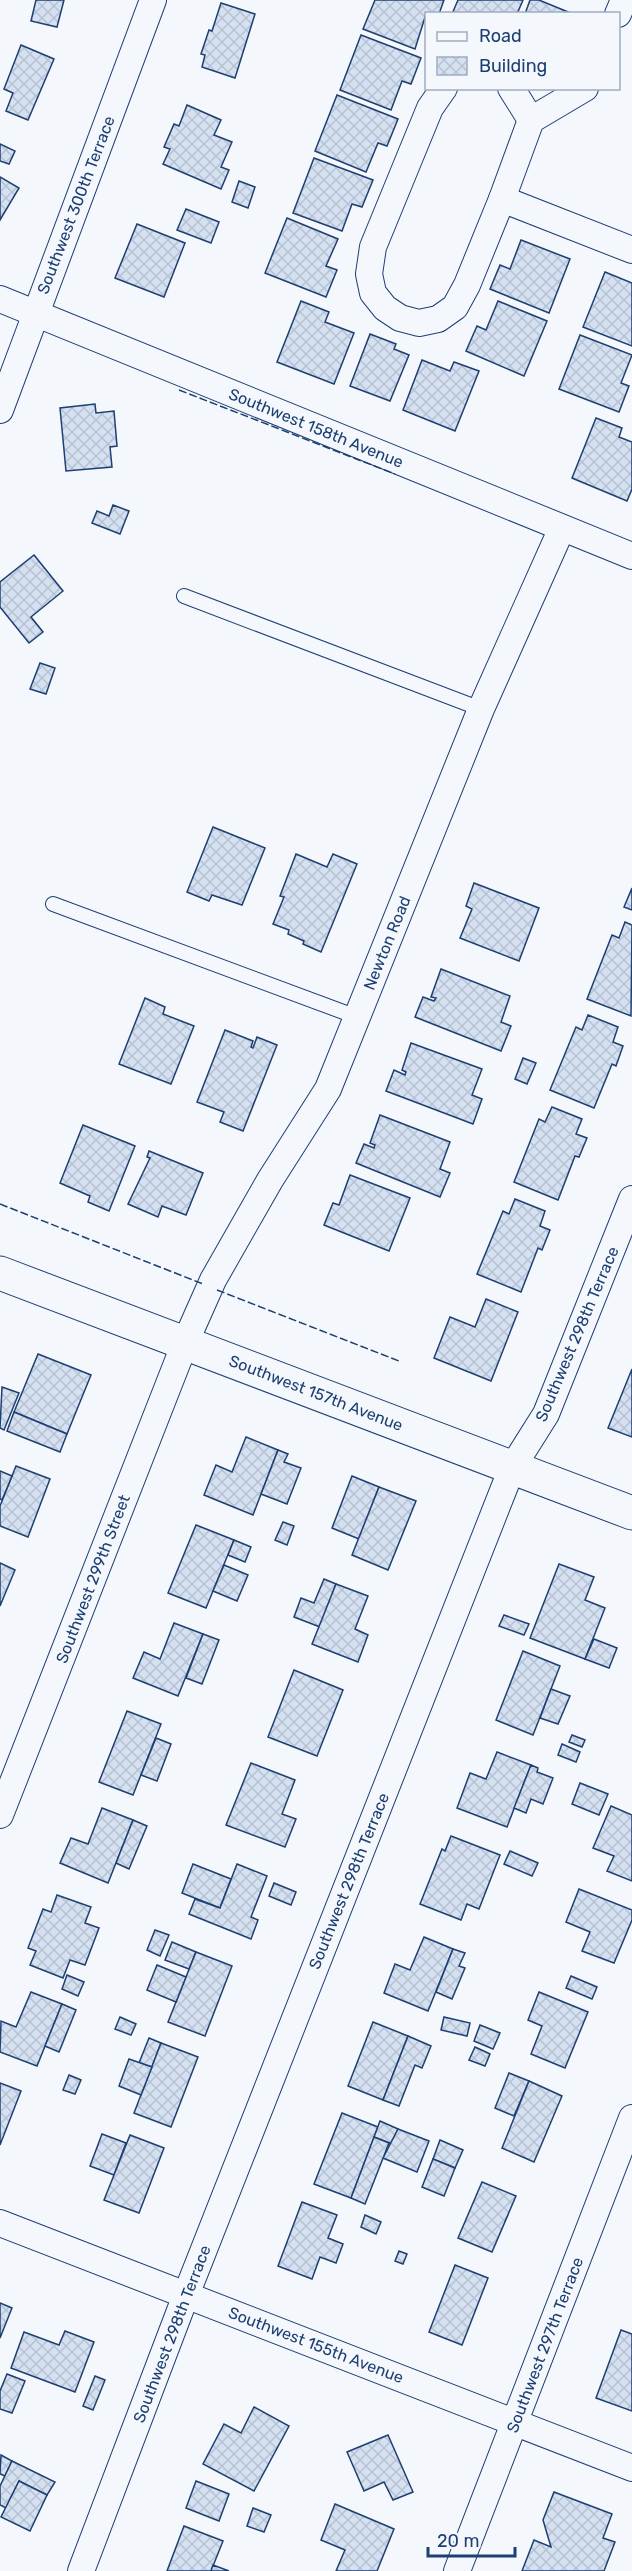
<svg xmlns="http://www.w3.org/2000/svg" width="632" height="2571" font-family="Rubik,sans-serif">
<defs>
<pattern id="building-cross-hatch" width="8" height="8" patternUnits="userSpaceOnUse" patternTransform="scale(1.5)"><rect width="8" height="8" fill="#d5e0f0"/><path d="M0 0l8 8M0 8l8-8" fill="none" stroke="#b6c1d1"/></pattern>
</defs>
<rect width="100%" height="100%" fill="#f4f7fb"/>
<g fill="url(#building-cross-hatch)" stroke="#1d3f73" stroke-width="1.5">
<path d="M36,0H64L57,27L31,21Z"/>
<path d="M375,0H444L439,14H426L415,49L363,29Z"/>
<path d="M458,0H523L517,14H452Z"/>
<path d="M530,0H539L573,14H525Z"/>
<path d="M221,3L255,14L235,78L202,67L205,55L201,54L209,30L212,31Z"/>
<path d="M361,35L421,58L411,84L402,81L391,110L340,90Z"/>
<path d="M21,45L54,59L28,120L6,111L13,93L4,89Z"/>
<path d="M337,95L398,119L387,146L378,143L366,172L315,151Z"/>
<path d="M187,105L221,120L214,135L232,142L221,167L229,170L221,189L163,164L170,149L164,147L174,124L179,126Z"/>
<path d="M0,144L15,151L9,164L0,161Z"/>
<path d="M314,158L373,180L362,207L352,204L342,231L293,213Z"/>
<path d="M0,177L19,188L0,220Z"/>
<path d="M239,181L255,187L248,208L232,202Z"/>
<path d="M186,209L219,222L211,243L177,230Z"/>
<path d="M287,218L338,239L326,266L337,270L326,297L265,273Z"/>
<path d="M137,224L185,243L164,297L115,278Z"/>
<path d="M521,240L570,259L549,313L490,289L500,265L510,269Z"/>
<path d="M605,272L632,283V346L583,327Z"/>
<path d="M301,301L329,312L325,322L354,333L334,384L277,362Z"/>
<path d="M498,301L547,321L524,376L466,351L477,326L486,330Z"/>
<path d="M370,334L396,344L394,349L409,355L390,401L350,386Z"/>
<path d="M580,335L632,355L621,383L629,386L619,412L559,389Z"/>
<path d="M422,360L450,371L454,362L479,371L455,431L403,410Z"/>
<path d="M95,404L96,413L114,411L117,446L110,447L112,467L66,471L60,408Z"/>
<path d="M596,418L622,428L619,437L632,442V489L627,501L572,478Z"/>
<path d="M113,505L129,511L120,534L92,523L97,511L109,516Z"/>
<path d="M34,555L63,591L31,617L43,632L29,643L0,607V582Z"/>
<path d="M40,663L55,668L46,694L30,689Z"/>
<path d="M213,827L265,848L242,905L212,895L209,901L187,892Z"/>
<path d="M296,854L327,867L333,854L357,864L321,952L303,944L304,941L288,934L289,930L273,924L284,897L280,896Z"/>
<path d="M474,883L539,908L519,961L460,938L472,909L466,906Z"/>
<path d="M632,888V910L624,907Z"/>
<path d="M625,922L632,925L631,1016L587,999L612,935L619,938Z"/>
<path d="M441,969L510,996L501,1022L511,1026L501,1051L415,1017L423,997L434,1001L436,998L431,997Z"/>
<path d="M145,998L165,1007L163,1014L194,1026L171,1084L119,1064Z"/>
<path d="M588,1015L618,1027L613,1042L623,1046L616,1066L612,1064L594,1108L550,1090L576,1027L582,1030Z"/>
<path d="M225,1030L253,1041L251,1047L253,1048L257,1037L277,1045L243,1131L220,1122L224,1112L197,1102Z"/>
<path d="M411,1043L482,1069L472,1095L482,1099L473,1124L386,1091L394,1070L405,1075L406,1072L402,1070Z"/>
<path d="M523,1058L536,1063L527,1084L515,1079Z"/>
<path d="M552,1107L582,1119L576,1134L587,1138L579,1157L575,1156L558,1200L514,1182L539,1119L545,1122Z"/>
<path d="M380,1115L450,1142L440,1169L450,1173L440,1197L356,1163L364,1144L374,1148L375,1145L370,1143Z"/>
<path d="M83,1125L135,1146L109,1211L88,1202L90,1196L60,1183Z"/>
<path d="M149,1151L203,1173L186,1215L162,1206L158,1217L128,1204L150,1158L147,1157Z"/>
<path d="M350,1175L410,1198L389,1251L324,1225L333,1203L339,1205Z"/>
<path d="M515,1199L545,1211L540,1226L550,1230L542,1250L538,1248L521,1292L477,1274L503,1211L509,1214Z"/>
<path d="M486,1299L518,1312L491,1381L434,1358L450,1317L475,1327Z"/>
<path d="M38,1354L91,1375L67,1434L14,1412Z"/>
<path d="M632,1369V1437L608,1428Z"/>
<path d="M2,1387L19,1393L4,1430L0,1428Z"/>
<path d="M14,1412L67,1434L60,1452L7,1431Z"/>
<path d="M246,1437L278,1450L253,1515L204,1495L216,1465L232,1472Z"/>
<path d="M278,1450L288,1454L284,1462L301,1468L287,1504L261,1494Z"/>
<path d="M16,1466L50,1479L28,1537L0,1526V1506Z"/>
<path d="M0,1471L12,1476L2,1500L0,1499Z"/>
<path d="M352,1476L379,1487L359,1539L332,1528Z"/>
<path d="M379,1487L416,1501L388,1570L352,1555Z"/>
<path d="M283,1522L294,1526L287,1545L275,1540Z"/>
<path d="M196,1525L234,1540L206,1608L168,1593Z"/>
<path d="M234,1540L251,1547L245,1562L228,1555Z"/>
<path d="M0,1563L15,1570L0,1606Z"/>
<path d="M559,1564L594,1577L585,1600L605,1608L585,1659L530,1638Z"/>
<path d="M224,1565L248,1575L237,1601L213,1591Z"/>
<path d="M324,1579L336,1584L320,1627L294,1617L301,1598L314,1603Z"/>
<path d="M336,1584L368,1596L355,1629L368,1635L358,1662L312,1644Z"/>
<path d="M504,1615L529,1624L524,1635L499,1626Z"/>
<path d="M174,1623L203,1634L178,1696L133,1678L144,1652L160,1659Z"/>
<path d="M203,1634L219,1640L202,1684L186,1678Z"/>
<path d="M594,1639L617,1648L609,1668L585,1659Z"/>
<path d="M523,1651L560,1666L533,1735L496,1720Z"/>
<path d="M294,1670L343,1690L317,1756L268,1737Z"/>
<path d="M551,1689L570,1696L558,1724L540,1718Z"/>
<path d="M127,1711L161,1724L133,1795L99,1782Z"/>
<path d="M572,1735L585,1740L582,1747L569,1742Z"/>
<path d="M156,1738L171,1744L157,1781L141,1775Z"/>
<path d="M562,1744L580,1752L576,1762L558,1755Z"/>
<path d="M497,1752L531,1765L507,1827L457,1808L470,1773L486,1779Z"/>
<path d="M251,1763L295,1780L282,1814L296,1819L285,1847L226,1825Z"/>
<path d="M531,1765L538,1768L537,1772L553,1778L543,1804L531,1799L526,1813L514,1808Z"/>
<path d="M580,1783L608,1794L599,1815L572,1804Z"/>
<path d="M611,1806L632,1815V1881L607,1871L614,1856L593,1848Z"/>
<path d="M102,1808L133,1820L108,1883L60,1863L71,1838L88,1844Z"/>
<path d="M133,1820L147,1826L129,1869L116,1863Z"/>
<path d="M451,1836L500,1855L479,1909L467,1904L461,1920L420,1904L442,1849L445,1851Z"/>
<path d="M510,1851L538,1863L532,1876L504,1864Z"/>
<path d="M193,1864L231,1879L220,1908L182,1893Z"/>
<path d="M237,1864L267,1876L251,1917L258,1920L251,1939L189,1914L195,1899L220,1908Z"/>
<path d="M274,1883L296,1892L291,1905L269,1896Z"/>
<path d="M579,1889L632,1910V1920L614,1963L582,1951L590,1932L566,1922Z"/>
<path d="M57,1895L91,1907L85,1923L99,1928L85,1965L70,1960L63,1978L30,1965L36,1951L28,1948L43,1909L51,1912Z"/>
<path d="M155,1930L169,1935L160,1956L147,1950Z"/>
<path d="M424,1937L453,1949L428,2011L384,1993L395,1964L410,1970Z"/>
<path d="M172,1942L196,1952L189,1969L165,1960Z"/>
<path d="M453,1949L465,1953L459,1966L465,1968L452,1999L436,1992Z"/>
<path d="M196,1952L232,1966L205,2036L168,2022Z"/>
<path d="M157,1965L186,1977L176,2002L147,1990Z"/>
<path d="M67,1975L84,1982L78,1996L62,1989Z"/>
<path d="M571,1976L597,1987L592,1999L566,1988Z"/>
<path d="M31,1992L62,2004L37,2066L0,2052L1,2021L16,2027Z"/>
<path d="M539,1992L588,2012L565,2068L531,2054L542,2026L528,2020Z"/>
<path d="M62,2004L76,2010L59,2052L45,2046Z"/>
<path d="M120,2017L136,2024L131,2035L115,2029Z"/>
<path d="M444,2017L470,2023L467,2036L441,2030Z"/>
<path d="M373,2022L408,2036L383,2100L348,2086Z"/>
<path d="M480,2025L500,2033L493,2049L474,2041Z"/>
<path d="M408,2036L431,2046L422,2068L415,2065L399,2106L383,2100Z"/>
<path d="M149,2038L161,2043L152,2067L139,2063Z"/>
<path d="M161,2043L198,2057L171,2127L134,2113Z"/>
<path d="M475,2047L490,2054L485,2066L469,2060Z"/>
<path d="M129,2059L152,2067L141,2095L119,2086Z"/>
<path d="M509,2073L529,2081L514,2116L495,2108Z"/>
<path d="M69,2075L81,2080L75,2094L63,2090Z"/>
<path d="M529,2081L562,2096L534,2162L502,2148Z"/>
<path d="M0,2083L21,2091L0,2145Z"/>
<path d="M342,2113L378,2127L351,2198L314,2184Z"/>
<path d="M380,2121L398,2129L392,2144L374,2137Z"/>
<path d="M398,2129L429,2141L417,2172L383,2158Z"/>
<path d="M102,2134L126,2143L114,2175L90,2166Z"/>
<path d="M130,2135L164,2148L139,2213L104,2200Z"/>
<path d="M374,2137L389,2143L365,2204L351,2198Z"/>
<path d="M440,2140L463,2150L455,2168L433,2159Z"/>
<path d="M433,2159L455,2168L444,2196L422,2187Z"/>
<path d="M482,2182L516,2196L492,2252L458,2238Z"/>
<path d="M302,2202L337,2215L328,2238L343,2244L336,2263L320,2257L312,2279L278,2266Z"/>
<path d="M365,2215L381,2222L376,2234L361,2227Z"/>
<path d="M399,2251L407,2254L403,2264L395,2261Z"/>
<path d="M455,2265L488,2278L462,2345L429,2332Z"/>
<path d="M0,2303L12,2308L0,2338Z"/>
<path d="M621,2330L632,2334V2411L596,2398Z"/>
<path d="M65,2331L94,2342L75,2392L11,2368L24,2332L59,2345Z"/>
<path d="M7,2374L25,2381L12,2413L0,2409V2391Z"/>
<path d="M95,2376L105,2380L93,2410L83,2406Z"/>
<path d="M254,2407L289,2426L254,2491L203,2464L224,2424L241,2433Z"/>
<path d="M388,2435L413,2492L393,2500L384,2482L364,2491L347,2452Z"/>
<path d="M1,2455L12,2461L5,2476L0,2474Z"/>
<path d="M12,2461L55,2482L47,2495L19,2481L6,2508L0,2505V2486Z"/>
<path d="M19,2481L47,2495L30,2531L1,2517Z"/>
<path d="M196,2481L229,2494L219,2521L186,2508Z"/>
<path d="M554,2492L612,2514L603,2538L615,2542L604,2571H522L534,2540L551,2547L543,2520Z"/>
<path d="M335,2504L394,2529L377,2571H336L345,2550L321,2540Z"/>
<path d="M253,2508L271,2515L264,2532L247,2526Z"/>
<path d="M184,2526L223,2541L211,2571H167Z"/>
<path d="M213,2565L229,2571H211Z"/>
</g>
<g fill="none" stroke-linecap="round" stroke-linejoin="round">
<defs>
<g id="service">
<path d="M184,596L481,709"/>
<path d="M53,904L357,1017"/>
</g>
<g id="minor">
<path d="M618,14L624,0"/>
<path d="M444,88L430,108L373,247L369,274L373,293L385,308L400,318L419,323L438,319L455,307L467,285L502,199L531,120L585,88"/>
<path d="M511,88L531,120"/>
<path d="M502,199L632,250"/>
<path d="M0,299L632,556"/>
<path d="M0,410L153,0"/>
<path d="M0,1815L185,1343L213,1280L270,1180L328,1089L481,709L562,528"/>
<path d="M0,2223L632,2468"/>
<path d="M81,2571L186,2295L512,1468L546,1414L632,1199"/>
<path d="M457,2571L632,2118"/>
</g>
<path id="tertiary" d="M0,1273L632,1513"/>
</defs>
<use href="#service" stroke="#1d3f73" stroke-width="16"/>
<use href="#minor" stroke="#1d3f73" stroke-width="28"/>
<use href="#tertiary" stroke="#1d3f73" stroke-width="35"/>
<use href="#service" stroke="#f4f7fb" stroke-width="14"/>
<use href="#minor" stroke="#f4f7fb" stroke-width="26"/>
<use href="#tertiary" stroke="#f4f7fb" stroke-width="33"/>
<g stroke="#1d3f73" stroke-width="1.5" stroke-dasharray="8 3" stroke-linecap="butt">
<path d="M179,390L395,474"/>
<path d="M0,1204L203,1284"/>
<path d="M217,1290L399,1361"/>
</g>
</g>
<g text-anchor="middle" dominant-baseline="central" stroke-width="4.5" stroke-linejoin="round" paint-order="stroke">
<g font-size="16" fill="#1d3f73" stroke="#f4f7fb">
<text transform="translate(76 205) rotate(-69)">Southwest 300th Terrace</text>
<text transform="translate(316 428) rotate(22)">Southwest 158th Avenue</text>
<text transform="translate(387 943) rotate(-68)">Newton Road</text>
<text transform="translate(577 1334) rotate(-67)">Southwest 298th Terrace</text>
<text transform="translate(316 1393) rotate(21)">Southwest 157th Avenue</text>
<text transform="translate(93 1579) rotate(-69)">Southwest 299th Street</text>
<text transform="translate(349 1881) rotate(-68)">Southwest 298th Terrace</text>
<text transform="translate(172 2334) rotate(-69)">Southwest 298th Terrace</text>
<text transform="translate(316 2345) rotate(21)">Southwest 155th Avenue</text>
<text transform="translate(545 2345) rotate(-69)">Southwest 297th Terrace</text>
</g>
</g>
<rect x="425" y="12" width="195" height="78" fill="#f4f7fb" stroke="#9eadc5" stroke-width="1.5"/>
<rect x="437" y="32" width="30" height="9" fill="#f4f7fb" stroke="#9eadc5" stroke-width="1.5"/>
<text x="479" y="42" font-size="18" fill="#1d3f73">Road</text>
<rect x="437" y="57" width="30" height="18" fill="url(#building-cross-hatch)" stroke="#9eadc5" stroke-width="1.5"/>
<text x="479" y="72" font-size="18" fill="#1d3f73">Building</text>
<path d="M428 2547v9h87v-9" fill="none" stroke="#1d3f73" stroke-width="3"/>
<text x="437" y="2547" font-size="18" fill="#1d3f73" stroke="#f4f7fb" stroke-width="4.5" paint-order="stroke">20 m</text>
</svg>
